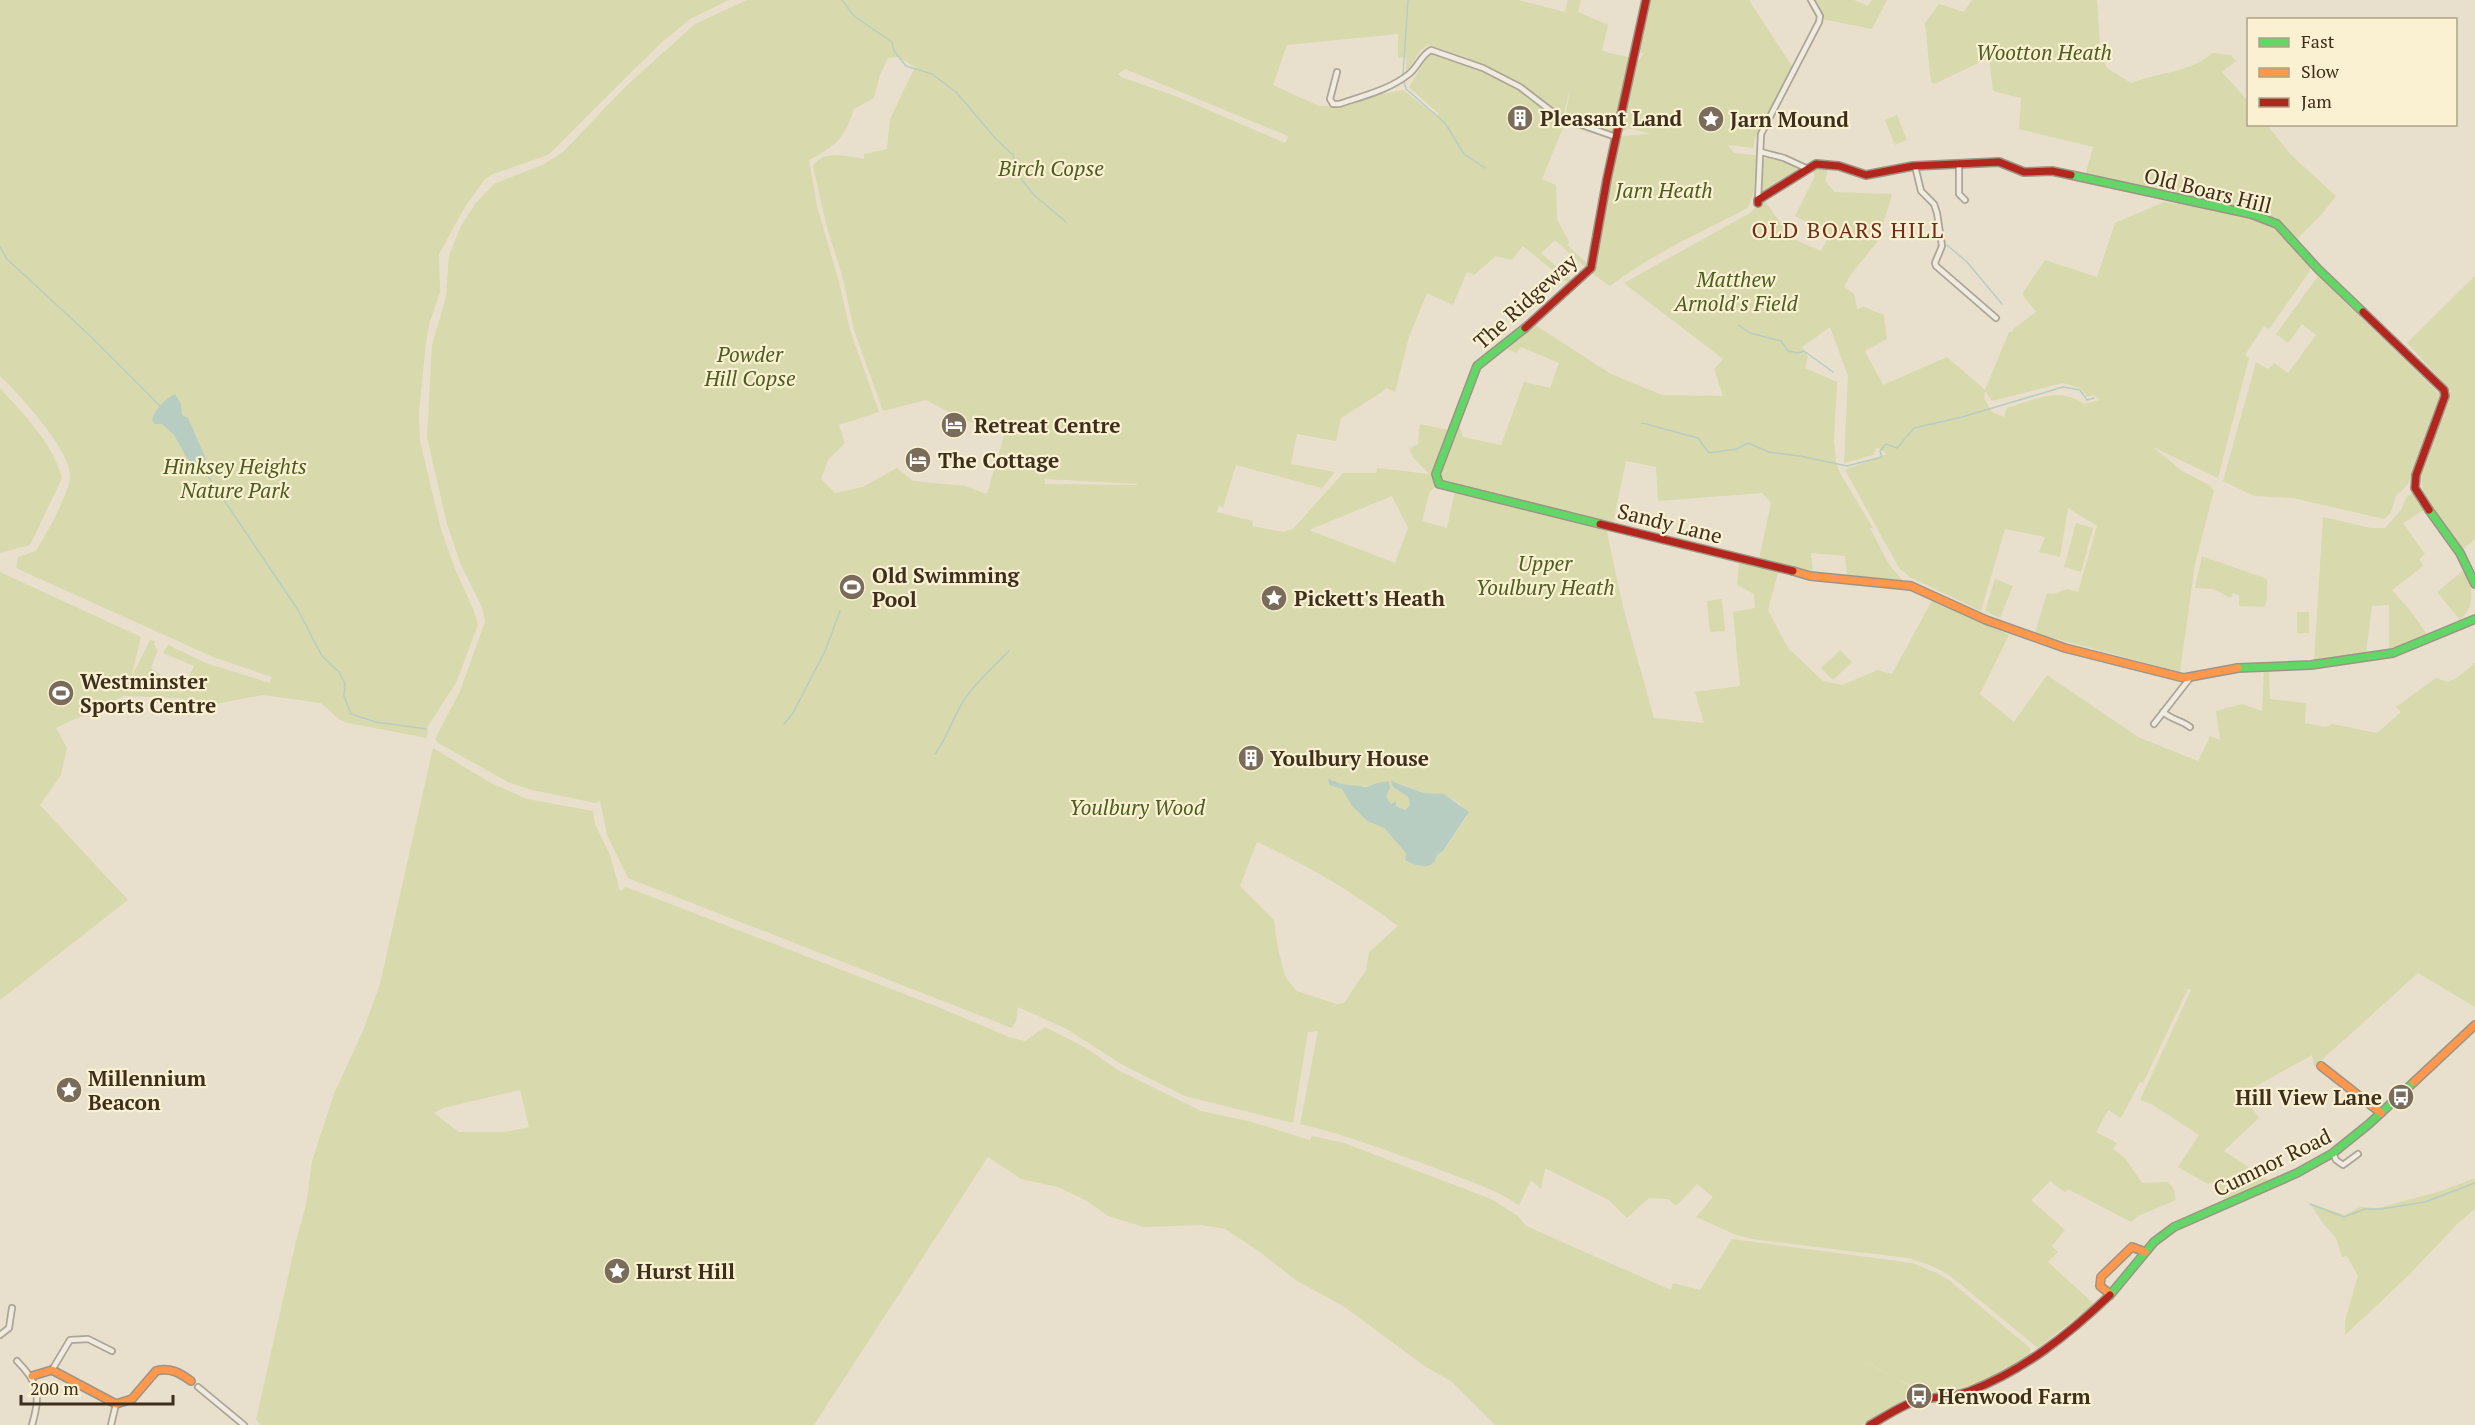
<svg xmlns="http://www.w3.org/2000/svg" width="2475" height="1425" font-family="'PT Serif',serif">
<rect width="100%" height="100%" fill="#e8e0cc"/>
<g fill="#d8d9ad" fill-rule="evenodd">
<path d="M0,0H729L690,19L661,43L548,155L493,174L485,179L466,205L439,254L440,292L429,325L426,343L419,412L420,441L441,529L455,569L474,611L478,625L456,683L428,726L427,738L348,723L340,720L321,703L263,695L204,706L180,698L124,696L56,728L67,748L61,775L40,805L128,900L0,1000V572L141,637L131,678L150,640L155,641L154,645L158,650L151,668L161,675L158,683L181,693L194,666L163,653L168,645L206,663L270,683L272,677L213,657L16,568L18,557L36,551C48,530 65,502 70,479C74,453 18,393 0,376Z"/>
<path d="M747,0H1518L1565,12L1568,0H1581L1578,12L1608,25L1602,51L1640,60L1643,53L1632,52L1642,0H1749L1793,68L1755,138L1753,148L1728,145L1734,153L1756,155L1754,192L1748,208C1701,232 1652,254 1610,286L1591,273L1619,136L1652,134L1628,128L1612,139L1564,125L1542,179L1556,185L1557,219L1569,242L1567,245L1589,265L1585,267L1555,240L1541,253L1572,280L1568,283L1523,246L1512,260L1496,256L1474,275L1467,272L1453,305L1427,293L1409,337L1395,392L1386,388L1382,392L1341,418L1336,441L1297,434L1291,464L1335,472L1322,488L1236,465L1223,508L1219,505L1217,512L1253,521L1252,526L1284,532L1294,528L1343,473H1376L1377,468L1429,474L1413,457L1409,449L1418,444L1420,424L1448,430L1459,425L1463,437L1501,445L1524,382L1550,388L1559,363L1521,347L1516,353L1505,348L1535,325L1611,374L1662,395L1723,396L1714,369L1723,359L1624,283L1750,213L1764,200L1791,238L1821,251L1830,235L1795,216L1815,176L1812,169L1829,167L1825,181L1835,192L1892,194L1878,241L1851,274L1844,287L1854,294L1857,309L1864,307L1884,315L1887,339L1865,351L1883,385L1947,357L1985,390L2009,332H2012L2013,329L2036,312L2022,294L2045,260L2097,277L2115,223L2164,202L2202,207L2255,220L2273,228L2309,263L2310,271L2269,329L2264,326L2245,355L2249,358L2218,478L2153,447L2182,471L2209,485L2214,491L2195,564L2180,672L2035,633L2047,593L2053,594L2067,589L2078,592L2097,526L2068,508L2060,557L2039,552L2045,537L2005,529L1981,611L1910,577L1899,568L1845,470L1887,454L1877,447L1873,455L1844,463L1848,376L1830,327L1802,347L1808,357L1805,368L1837,382L1834,441L1836,462L1840,473L1873,528H1870L1888,563L1903,581L1847,575L1845,556L1811,553L1813,573L1780,565L1768,610L1788,648L1823,681L1842,685L1878,670L1892,674L1934,597L2009,635L1980,694L2014,722L2047,675L2138,737L2198,761L2210,736L2220,740L2216,711L2242,704L2262,711L2264,670H2269L2270,699L2306,703L2305,723L2325,727L2333,724L2377,733L2401,712L2396,707L2436,678L2448,682L2458,677L2475,663V1007L2418,973L2314,1067L2312,1055L2242,1094L2259,1118L2224,1151L2270,1181L2225,1200L2213,1182L2208,1184L2178,1167L2199,1135L2153,1105L2140,1100L2191,990L2188,989L2143,1083L2140,1082L2121,1118L2108,1110L2096,1132L2117,1143L2113,1149L2125,1158L2142,1183L2167,1182L2173,1187L2176,1200L2138,1216L2131,1222L2068,1189L2065,1192L2050,1181L2031,1200L2065,1230L2052,1246L2058,1252L2048,1262L2094,1304L2038,1348L1954,1279C1940,1268 1925,1263 1908,1258L1752,1239L1734,1234L1696,1217L1713,1197L1697,1184L1676,1206L1668,1199L1649,1198L1627,1218L1609,1200L1545,1168L1541,1189L1531,1180L1519,1205C1491,1187 1458,1177 1427,1165C1385,1150 1344,1134 1300,1124L1318,1031L1308,1032L1293,1123L1185,1096L1121,1064L1067,1029L1018,1007L1016,1021L1012,1028L628,878L607,835L600,800L596,803L532,790L508,782L438,743L435,739L460,691L485,622L482,607L461,565L447,524L427,437L432,345L446,297L449,255L461,226L475,204L494,184L544,164L563,152L625,87L695,24ZM1398,34V58L1406,57V73L1420,51L1428,45C1460,55 1494,67 1523,86C1537,95 1548,111 1563,118L1571,84L1564,124L1518,89L1486,72L1430,53L1409,87L1439,114L1436,116L1403,90L1383,94L1382,91L1345,106H1319L1273,85L1287,45ZM898,57L915,67L890,119L887,149L864,154V159C847,156 824,149 813,166L826,224L843,279L854,330L883,411L926,400L966,421L1006,429L987,494L965,486L913,481L897,468L863,487L835,493L821,479L828,460L845,443L839,425L879,412L850,330L839,282L817,206L809,160C836,146 844,139 854,109L874,98L880,75L888,58ZM1125,69L1288,136V137L1285,143L1178,97L1121,77L1118,74ZM2063,383L2082,389L2087,397L2094,395L2100,400L2084,404C2060,386 2033,400 2007,408L2004,417L1992,412L1984,398L1985,391L1992,401ZM1626,461L1656,467L1658,501L1762,493L1771,503L1759,559L1739,562L1737,585L1754,594L1755,608L1733,612L1740,686L1695,692L1704,723L1654,718L1623,607L1606,528L1605,522L1613,523ZM1045,479L1137,484V485L1045,484ZM1437,486L1455,491L1447,528L1422,521L1430,491ZM1392,496L1408,528L1395,563L1309,530ZM1328,780C1345,785 1361,790 1377,783L1388,790L1385,797L1391,804L1405,810L1410,805L1408,797L1393,787L1401,784L1424,793L1444,794L1460,804L1467,817C1459,826 1447,849 1440,853C1431,859 1415,858 1405,860L1406,853L1384,828L1367,821L1352,806L1342,789ZM1257,842C1308,865 1354,893 1398,926L1369,952L1366,970L1344,1003L1337,1004L1296,991L1285,976L1278,949L1274,920L1240,886Z"/>
<path d="M1807,0H1854L1868,6L1872,0H1887L1872,29L1817,18Z"/>
<path d="M1972,0H2097L2101,57L2107,68L2131,83C2156,73 2193,72 2212,53L2231,55L2236,61L2222,72L2248,101V124L2267,125L2291,155L2336,196L2322,214L2296,240L2277,218L2085,176L2093,147L2019,129L2021,98L1993,91L1989,58L1934,84L1931,82L1925,23L1939,4L1964,12Z"/>
<path d="M1897,115L1907,140L1895,145L1885,120Z"/>
<path d="M1768,158L1792,164L1799,172L1763,194L1760,193L1764,159Z"/>
<path d="M2318,276L2440,394L2408,484L2396,496L2391,512L2384,519L2293,498L2254,496L2223,481L2256,362L2268,369L2274,363L2288,373L2316,335L2302,324L2288,343L2276,334Z"/>
<path d="M2475,276V539L2463,549C2447,528 2418,502 2422,474L2451,391L2407,343Z"/>
<path d="M0,388C24,415 52,442 62,478L30,545L0,553Z"/>
<path d="M2414,493L2424,510L2403,523L2425,554L2419,559L2423,566L2392,590L2412,613L2428,636L2412,644L2389,649V605L2372,606L2366,653L2314,661L2323,517L2371,528H2385L2401,510L2407,496Z"/>
<path d="M2076,523L2093,528L2081,572L2064,567Z"/>
<path d="M2202,556L2267,579V599L2264,607L2239,606V595L2233,593L2231,598L2213,589L2195,588Z"/>
<path d="M2465,569C2474,591 2475,606 2460,620L2437,592Z"/>
<path d="M1995,579L2013,586L2000,618L1985,611Z"/>
<path d="M1722,599L1725,631L1710,632L1707,601Z"/>
<rect x="2297" y="612" width="12" height="21"/>
<path d="M1840,650L1852,662L1833,680L1821,668Z"/>
<path d="M433,748L491,783L527,799L593,811L595,824L610,855L620,891L626,887L938,1007L1009,1037L1025,1041L1045,1027L1086,1048L1118,1070L1201,1111L1248,1121L1310,1140L1312,1136L1344,1143L1491,1199L1518,1216L1526,1226L1671,1290L1673,1283L1700,1290L1732,1239L1912,1263L1937,1273L1949,1280L2030,1348L2029,1357C2003,1370 1953,1400 1923,1390C1901,1383 1881,1369 1860,1359L1919,1391L1862,1425H1495L1451,1381L1426,1367L1343,1306L1297,1281L1260,1252L1225,1229L1202,1225L1144,1227L1108,1216L1087,1201L1058,1187L1021,1179L988,1157L814,1425H261L256,1420L296,1241L306,1205L312,1161L334,1094L363,1031L380,984ZM520,1090L529,1127L505,1132H459L434,1113L443,1108Z"/>
<path d="M2475,1178V1209L2457,1224L2408,1276L2345,1335V1321L2358,1276L2347,1256L2342,1257L2336,1238L2322,1222L2310,1203L2345,1215L2360,1207L2378,1208L2441,1191Z"/>
</g>
<g fill="#b8cdc2" fill-rule="evenodd">
<path d="M175,394L181,404L182,415L188,418L206,459L196,465L188,460L174,435L162,424H155L152,420C154,410 165,399 175,394Z"/>
<path d="M1328,779L1342,784L1366,787L1377,783L1391,781L1424,793L1444,794L1469,812L1443,851L1437,855C1433,872 1416,866 1405,860L1406,853L1384,828L1367,821L1352,806L1342,789L1329,785ZM1391,781L1393,787L1408,797L1410,805L1405,810L1396,806V801L1391,804L1386,797L1390,787L1389,782Z"/>
</g>
<g fill="none" stroke-linecap="round" stroke-linejoin="round">
<g stroke="#b8cdc2" stroke-width="1.5">
<path d="M842,0L854,16L892,42L894,51L906,66L932,74L957,93L995,138L1013,155L1018,175L1035,196L1066,222"/>
<path d="M1403,76L1408,0"/>
<path d="M1404,81L1406,89L1445,123L1464,154L1485,168"/>
<path d="M1947,245L1967,262L2002,304"/>
<path d="M0,247L7,259L87,333L161,407"/>
<path d="M1738,325L1750,333L1781,341L1788,351L1798,353L1804,351L1833,372"/>
<path d="M1642,423L1698,438L1709,453L1737,449L1748,443L1769,452L1800,456L1847,466L1882,457L1880,451L1886,444L1897,448L1914,428L1962,417L2063,387L2080,390L2087,400L2094,398"/>
<path d="M186,443L197,459"/>
<path d="M199,463L298,610L322,656L339,672L345,684L344,696L351,714L376,722L426,729"/>
<path d="M784,724L793,713L826,649L840,611"/>
<path d="M935,754C948,737 953,717 964,700C977,681 993,667 1009,651"/>
<path d="M2310,1204L2344,1217L2365,1209H2381L2425,1202L2475,1183"/>
</g>
<defs>
<g id="street">
<path d="M1337,72L1330,99L1333,104H1339C1363,96 1389,90 1409,74C1418,67 1421,55 1431,50L1483,68L1520,87L1559,117L1616,137"/>
<path d="M1761,152L1784,158L1808,169"/>
<path d="M1959,165V194L1965,200"/>
<path d="M1915,166L1921,191L1934,204L1937,213L1942,246L1935,263L1936,266L1996,318"/>
<path d="M1758,200L1761,134L1819,22L1820,16L1811,0"/>
<path d="M2163,712C2172,720 2181,720 2190,727"/>
<path d="M2154,724L2190,678"/>
<path d="M2333,1153L2336,1160L2343,1165L2358,1154"/>
<path d="M0,1335L9,1328L12,1308"/>
<path d="M17,1361C39,1383 41,1395 32,1425"/>
<path d="M52,1370L70,1340L88,1339L112,1351"/>
<path d="M198,1387L244,1425"/>
<path d="M111,1425L116,1404"/>
</g>
<g id="fast">
<path d="M2071,175L2251,214L2277,224L2318,269L2363,312"/>
<path d="M1525,328L1477,366L1436,474L1439,484L1600,524"/>
<path d="M2429,510L2460,553L2475,584"/>
<path d="M2238,668L2311,665L2393,653L2475,619"/>
<path d="M2110,1295L2154,1242L2174,1227L2297,1173L2333,1153L2369,1124L2414,1082"/>
</g>
<g id="slow">
<path d="M1793,571L1810,576L1911,586L1986,620L2065,648L2184,678L2238,668"/>
<path d="M2321,1066L2381,1113"/>
<path d="M2414,1082L2475,1025"/>
<path d="M2110,1294L2100,1286L2101,1277L2132,1247L2145,1252"/>
<path d="M32,1376L52,1370L116,1404L132,1399L156,1371C170,1367 180,1373 191,1381"/>
</g>
<g id="jam">
<path d="M1758,203V200L1816,164L1839,166L1866,175L1913,166L1999,162L2024,172L2052,171L2071,175"/>
<path d="M2363,312L2444,390L2445,396L2416,475L2415,488L2429,510"/>
<path d="M1525,328L1591,268L1607,179L1646,0"/>
<path d="M1600,524L1793,571"/>
<path d="M1870,1425C1885,1417 1903,1404 1919,1400C1936,1396 1953,1398 1970,1391C2024,1370 2068,1335 2110,1295"/>
</g>
</defs>
<use href="#street" stroke="#ada596" stroke-width="8"/>
<use href="#fast" stroke="#9d9486" stroke-width="10"/>
<use href="#slow" stroke="#9d9486" stroke-width="10"/>
<use href="#jam" stroke="#9d9486" stroke-width="10"/>
<use href="#street" stroke="#efebe0" stroke-width="4.5"/>
<use href="#fast" stroke="#63d668" stroke-width="7"/>
<use href="#slow" stroke="#ff974d" stroke-width="7"/>
<use href="#jam" stroke="#b3261e" stroke-width="7"/>
</g>
<defs>
<symbol id="building-disc" viewBox="-11 -11 22 22"><circle r="9.5" fill="#7a6c5a" stroke="#faf0d2"/><path d="M-4-6H4V6H1V3H-1V6H-4ZM-2.5-4.3h1.7v1.8h-1.7ZM.8-4.3h1.7v1.8H.8ZM-2.5-1h1.7V.8h-1.7ZM.8-1h1.7V.8H.8Z" fill="#fff"/></symbol>
<symbol id="sight-disc" viewBox="-11 -11 22 22"><circle r="9.5" fill="#7a6c5a" stroke="#faf0d2"/><path d="M0-6L1.8-2.2L6-1.7L2.9 1.2L3.7 5.4L0 3.3L-3.7 5.4L-2.9 1.2L-6-1.7L-1.8-2.2Z" fill="#fff"/></symbol>
<symbol id="hotel-disc" viewBox="-11 -11 22 22"><circle r="9.5" fill="#7a6c5a" stroke="#faf0d2"/><path d="M-6-4.5h1.5V1H6V5H4.5V3h-9V5H-6ZM-4 0a1.8 1.8 0 1 1 3.6 0ZM.5 0V-2.5h3Q6-2.5 6 0Z" fill="#fff"/></symbol>
<symbol id="stadium-disc" viewBox="-11 -11 22 22"><circle r="9.5" fill="#7a6c5a" stroke="#faf0d2"/><path d="M0-5a6.5 5 0 1 0 0 10a6.5 5 0 1 0 0-10ZM-3.5-1.8h7v3.6h-7Z" fill="#fff"/></symbol>
<symbol id="bus-disc" viewBox="-11 -11 22 22"><circle r="9.5" fill="#7a6c5a" stroke="#faf0d2"/><path d="M-5-6H5V4H4V6H2V4H-2V6H-4V4H-5ZM-3.5-4V0h7V-4ZM-3.5 1.2v1.5H-2V1.2ZM2 1.2v1.5H3.5V1.2Z" fill="#fff"/></symbol>
</defs>
<g fill-rule="evenodd">
<use href="#building-disc" x="1505" y="103" width="30" height="30"/>
<use href="#sight-disc" x="1696" y="104" width="30" height="30"/>
<use href="#hotel-disc" x="939" y="410" width="30" height="30"/>
<use href="#hotel-disc" x="903" y="445" width="30" height="30"/>
<use href="#stadium-disc" x="837" y="572" width="30" height="30"/>
<use href="#sight-disc" x="1259" y="583" width="30" height="30"/>
<use href="#stadium-disc" x="46" y="678" width="30" height="30"/>
<use href="#building-disc" x="1236" y="743" width="30" height="30"/>
<use href="#sight-disc" x="54" y="1075" width="30" height="30"/>
<use href="#bus-disc" x="2386" y="1082" width="30" height="30"/>
<use href="#sight-disc" x="602" y="1256" width="30" height="30"/>
<use href="#bus-disc" x="1904" y="1381" width="30" height="30"/>
</g>
<g text-anchor="middle" dominant-baseline="central" stroke-width="4.5" stroke-linejoin="round" paint-order="stroke">
<g font-size="21" font-style="italic" fill="#4b5d20" stroke="#faf0d2">
<text x="2044" y="52">Wootton Heath</text>
<text x="1051" y="168">Birch Copse</text>
<text x="1664" y="190">Jarn Heath</text>
<text x="1736" y="279">Matthew<tspan x="1736" dy="24">Arnold's Field</tspan></text>
<text x="750" y="354">Powder<tspan x="750" dy="24">Hill Copse</tspan></text>
<text x="235" y="466">Hinksey Heights<tspan x="235" dy="24">Nature Park</tspan></text>
<text x="1545" y="563">Upper<tspan x="1545" dy="24">Youlbury Heath</tspan></text>
<text x="1137" y="807">Youlbury Wood</text>
</g>
<g font-size="21" font-weight="bold" fill="#3e2e1c" stroke="#faf0d2" text-anchor="start">
<text x="1540" y="118">Pleasant Land</text>
<text x="1730" y="119">Jarn Mound</text>
<text x="974" y="425">Retreat Centre</text>
<text x="938" y="460">The Cottage</text>
<text x="872" y="575">Old Swimming<tspan x="872" dy="24">Pool</tspan></text>
<text x="1294" y="598">Pickett's Heath</text>
<text x="80" y="681">Westminster<tspan x="80" dy="24">Sports Centre</tspan></text>
<text x="1270" y="758">Youlbury House</text>
<text x="88" y="1078">Millennium<tspan x="88" dy="24">Beacon</tspan></text>
<text x="2382" y="1097" text-anchor="end">Hill View Lane</text>
<text x="636" y="1271">Hurst Hill</text>
<text x="1938" y="1396">Henwood Farm</text>
</g>
<g font-size="21" fill="#3e2e1c" stroke="#faf0d2">
<text transform="translate(2208 190) rotate(14)">Old Boars Hill</text>
<text transform="translate(1525 301) rotate(-42)">The Ridgeway</text>
<text transform="translate(1670 523) rotate(14)">Sandy Lane</text>
<text transform="translate(2272 1162) rotate(-26)">Cumnor Road</text>
</g>
<g font-size="22" letter-spacing="1.5" fill="#702c16" stroke="#faf0d2">
<text x="1848" y="229">OLD BOARS HILL</text>
</g>
</g>
<rect x="2247" y="18" width="210" height="108" fill="#faf0d2" stroke="#afa289" stroke-width="1.5"/>
<rect x="2259" y="38" width="30" height="9" fill="#63d668" stroke="#afa289" stroke-width="1.5"/>
<text x="2301" y="48" font-size="18" fill="#3e2e1c">Fast</text>
<rect x="2259" y="68" width="30" height="9" fill="#ff974d" stroke="#afa289" stroke-width="1.5"/>
<text x="2301" y="78" font-size="18" fill="#3e2e1c">Slow</text>
<rect x="2259" y="98" width="30" height="9" fill="#b3261e" stroke="#afa289" stroke-width="1.5"/>
<text x="2301" y="108" font-size="18" fill="#3e2e1c">Jam</text>
<path d="M21 1395v9h152v-9" fill="none" stroke="#3e2e1c" stroke-width="3"/>
<text x="30" y="1395" font-size="18" fill="#3e2e1c" stroke="#faf0d2" stroke-width="4.5" paint-order="stroke">200 m</text>
</svg>
